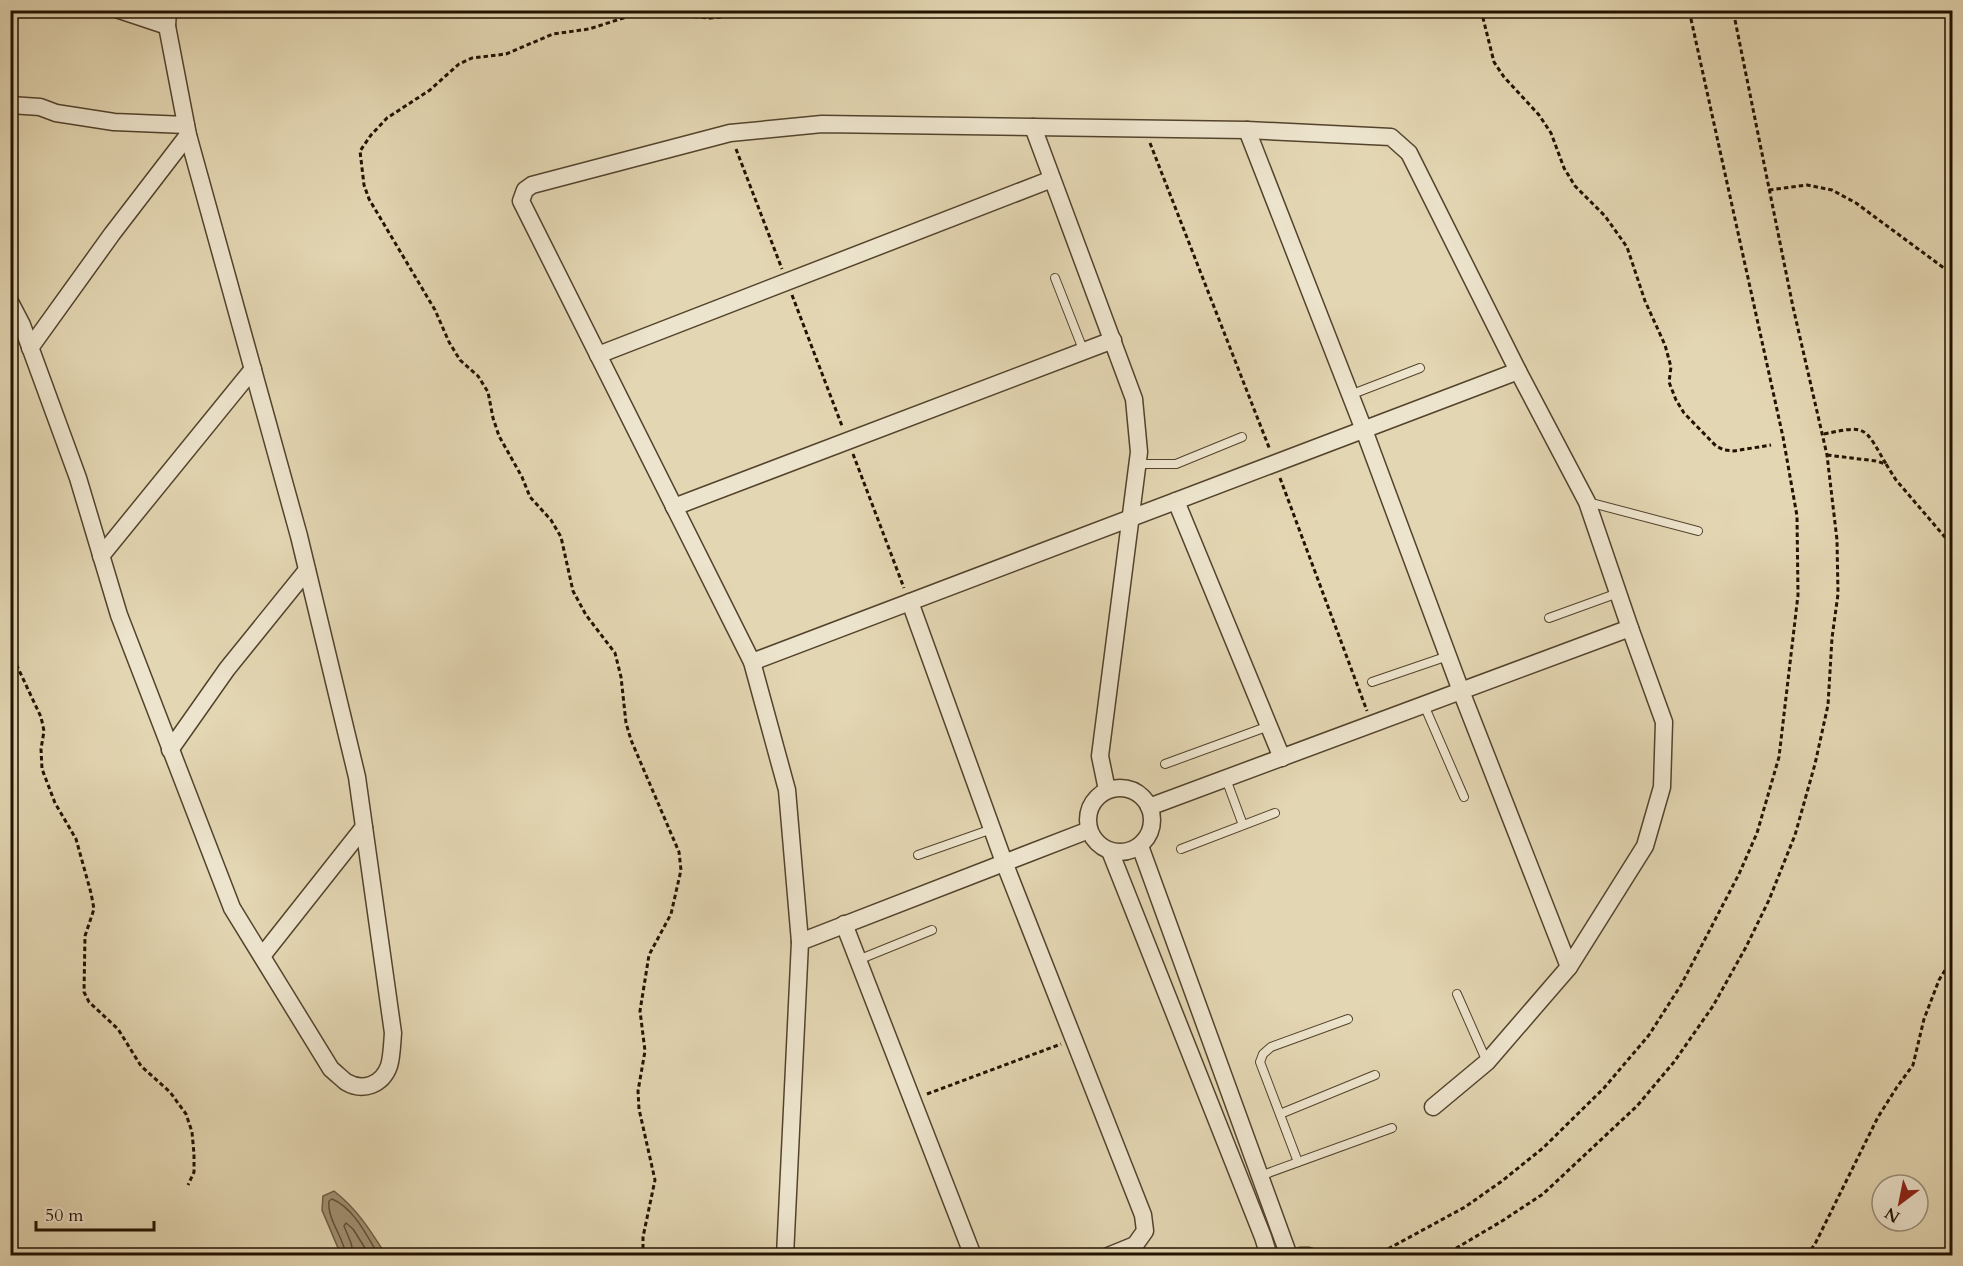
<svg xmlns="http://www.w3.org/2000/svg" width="1963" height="1266" font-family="Cardo,serif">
<rect width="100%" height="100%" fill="#e3d6b2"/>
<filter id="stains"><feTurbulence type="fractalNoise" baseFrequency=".00333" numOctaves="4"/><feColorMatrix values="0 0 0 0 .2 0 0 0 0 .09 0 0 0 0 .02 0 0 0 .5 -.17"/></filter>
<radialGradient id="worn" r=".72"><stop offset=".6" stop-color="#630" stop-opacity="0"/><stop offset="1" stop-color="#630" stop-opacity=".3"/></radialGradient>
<path fill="#a29375" stroke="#6f5f46" stroke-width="1.5" d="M334,1191C358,1210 370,1230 386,1255H341L322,1210L323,1196Z"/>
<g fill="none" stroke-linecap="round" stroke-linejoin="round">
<g stroke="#62523a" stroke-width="1.5">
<path d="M346,1256C344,1237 327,1220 329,1201L332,1199C354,1208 367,1236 379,1256"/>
<path d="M354,1256L351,1243L344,1226L346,1223L353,1229L370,1256"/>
</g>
<defs>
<g id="lane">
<path d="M1055,278L1084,352"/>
<path d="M1350,395L1420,368"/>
<path d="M1138,464H1176L1242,437"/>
<path d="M1588,502L1698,531"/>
<path d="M1549,618L1618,593"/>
<path d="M1372,682L1448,656"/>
<path d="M1424,705L1464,797"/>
<path d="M1165,764L1269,726"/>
<path d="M1226,779L1243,825"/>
<path d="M1181,849L1275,813"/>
<path d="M918,855L992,829"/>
<path d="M858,960L932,930"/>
<path d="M1457,994L1487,1062"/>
<path d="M1280,1114L1375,1075"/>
<path d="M1298,1162L1260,1062L1263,1054L1271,1047L1348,1019"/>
<path d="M1260,1176L1392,1128"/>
</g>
<g id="street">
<path d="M119,10L167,26"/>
<path d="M10,105L40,107L56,113L114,122L186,125"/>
<path d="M1033,127L1134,399L1139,452L1100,756L1107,790"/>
<path d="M1247,130L1364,430L1461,691L1569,967"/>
<path d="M10,302L22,325L78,478L119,615L232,908L331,1069C336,1073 341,1078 346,1082C363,1092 382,1085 389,1066C392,1056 392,1044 393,1033L357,777L299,536L188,135L167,26L168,10"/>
<path d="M30,348L112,234L188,135"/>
<path d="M598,355L1052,179"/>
<path d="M1176,501L1282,758"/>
<path d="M674,507L1113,340"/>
<path d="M101,556L253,369"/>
<path d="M910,602L1004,862L1143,1215L1145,1231L1135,1245L1108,1256"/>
<path d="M752,662L1518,371"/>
<path d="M170,750L227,669L307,570"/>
<circle cx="1120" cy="820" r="32"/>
<path d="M1149,807L1630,628"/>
<path d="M1140,846L1289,1256"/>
<path d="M1110,851L1263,1237L1269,1256"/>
<path d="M844,924L973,1256"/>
<path d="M800,942L1089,830"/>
<path d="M262,956L364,827"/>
<path d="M785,1256L800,942L787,790L752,662L521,201L525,190L532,185L730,133L822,124L1247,130L1391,137L1409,153L1518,371L1587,502L1630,628L1664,722L1662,787L1645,846L1569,967L1487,1062L1433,1107"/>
<path d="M1300,1256H1309"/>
</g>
</defs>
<use href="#lane" stroke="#53432c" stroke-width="10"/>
<use href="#street" stroke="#53432c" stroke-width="19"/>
<g stroke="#231200" stroke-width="3" stroke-dasharray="4.5 3" stroke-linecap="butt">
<path d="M1481,10L1494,62L1504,77L1539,115L1551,133L1564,168L1575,186L1605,216L1627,247L1645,301L1665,345L1671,367L1669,382L1676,400L1684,413L1716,446L1724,450L1734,451L1771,445"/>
<path d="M1150,143L1270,450"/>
<path d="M736,149L782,269"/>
<path d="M1769,190L1807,185L1832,190L1856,203L1952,274"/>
<path d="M792,295L842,426"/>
<path d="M1824,434C1867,425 1864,426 1886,464"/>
<path d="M853,454L904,588"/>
<path d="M1827,455L1876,461L1886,464L1896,480L1950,543L1952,553"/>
<path d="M1280,478L1367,711"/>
<path d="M10,651L41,717L44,731L41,749L42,769L55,803L76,839L91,893L94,909L85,936L84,992L89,1002L118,1029L141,1066L170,1092L186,1114L192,1132L194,1154V1172L188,1185"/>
<path d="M927,1094L1061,1044"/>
<path d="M643,1256V1237L655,1180L639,1109L638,1091L645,1051L640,1011L649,955L671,914L681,870L679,852L631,740L626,723L621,677L615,653L586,615L573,591L561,537L551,520L530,497L522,477L499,436L493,418L488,392L478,376L460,360L449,342L435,310L369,199L364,185L360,151L371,135L387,118L430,90L459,64L472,58L506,54L553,34L589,29L636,14L651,13L710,18L723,17L739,10"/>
<path d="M1375,1256L1465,1207L1502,1181L1543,1148L1604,1088L1649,1035L1681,985L1739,874L1757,833L1779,757L1798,595L1797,516L1783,437L1689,10"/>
<path d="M1443,1256L1502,1221L1543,1194L1637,1106L1674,1062L1713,1006L1746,947L1769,900L1795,835L1815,764L1828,705L1832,638L1838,594L1837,540L1827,455L1793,307L1733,10"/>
<path d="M1807,1256L1816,1242L1878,1117L1897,1087L1913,1065L1924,1019L1939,980L1952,959"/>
</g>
<use href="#lane" stroke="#ede4cd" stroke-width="8"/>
<use href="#street" stroke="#ede4cd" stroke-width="16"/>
</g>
<rect width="1963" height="1266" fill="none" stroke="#e3d6b2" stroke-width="36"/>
<rect x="12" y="12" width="1939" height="1242" fill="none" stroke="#231200" stroke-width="3"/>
<rect x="18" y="18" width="1927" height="1230" fill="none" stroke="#231200" stroke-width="1.5"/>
<g transform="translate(1900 1203) rotate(212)"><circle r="28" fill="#ede4cd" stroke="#9c907b" stroke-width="1.5"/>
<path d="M0-4.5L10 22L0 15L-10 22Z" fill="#8f2418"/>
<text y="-9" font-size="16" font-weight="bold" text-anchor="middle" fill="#231200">N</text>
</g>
<path d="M36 1221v9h118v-9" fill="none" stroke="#231200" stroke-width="3"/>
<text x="45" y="1221" font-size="18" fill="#231200" stroke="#ede4cd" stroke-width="4.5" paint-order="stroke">50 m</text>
<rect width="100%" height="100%" filter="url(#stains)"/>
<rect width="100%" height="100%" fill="url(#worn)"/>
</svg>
